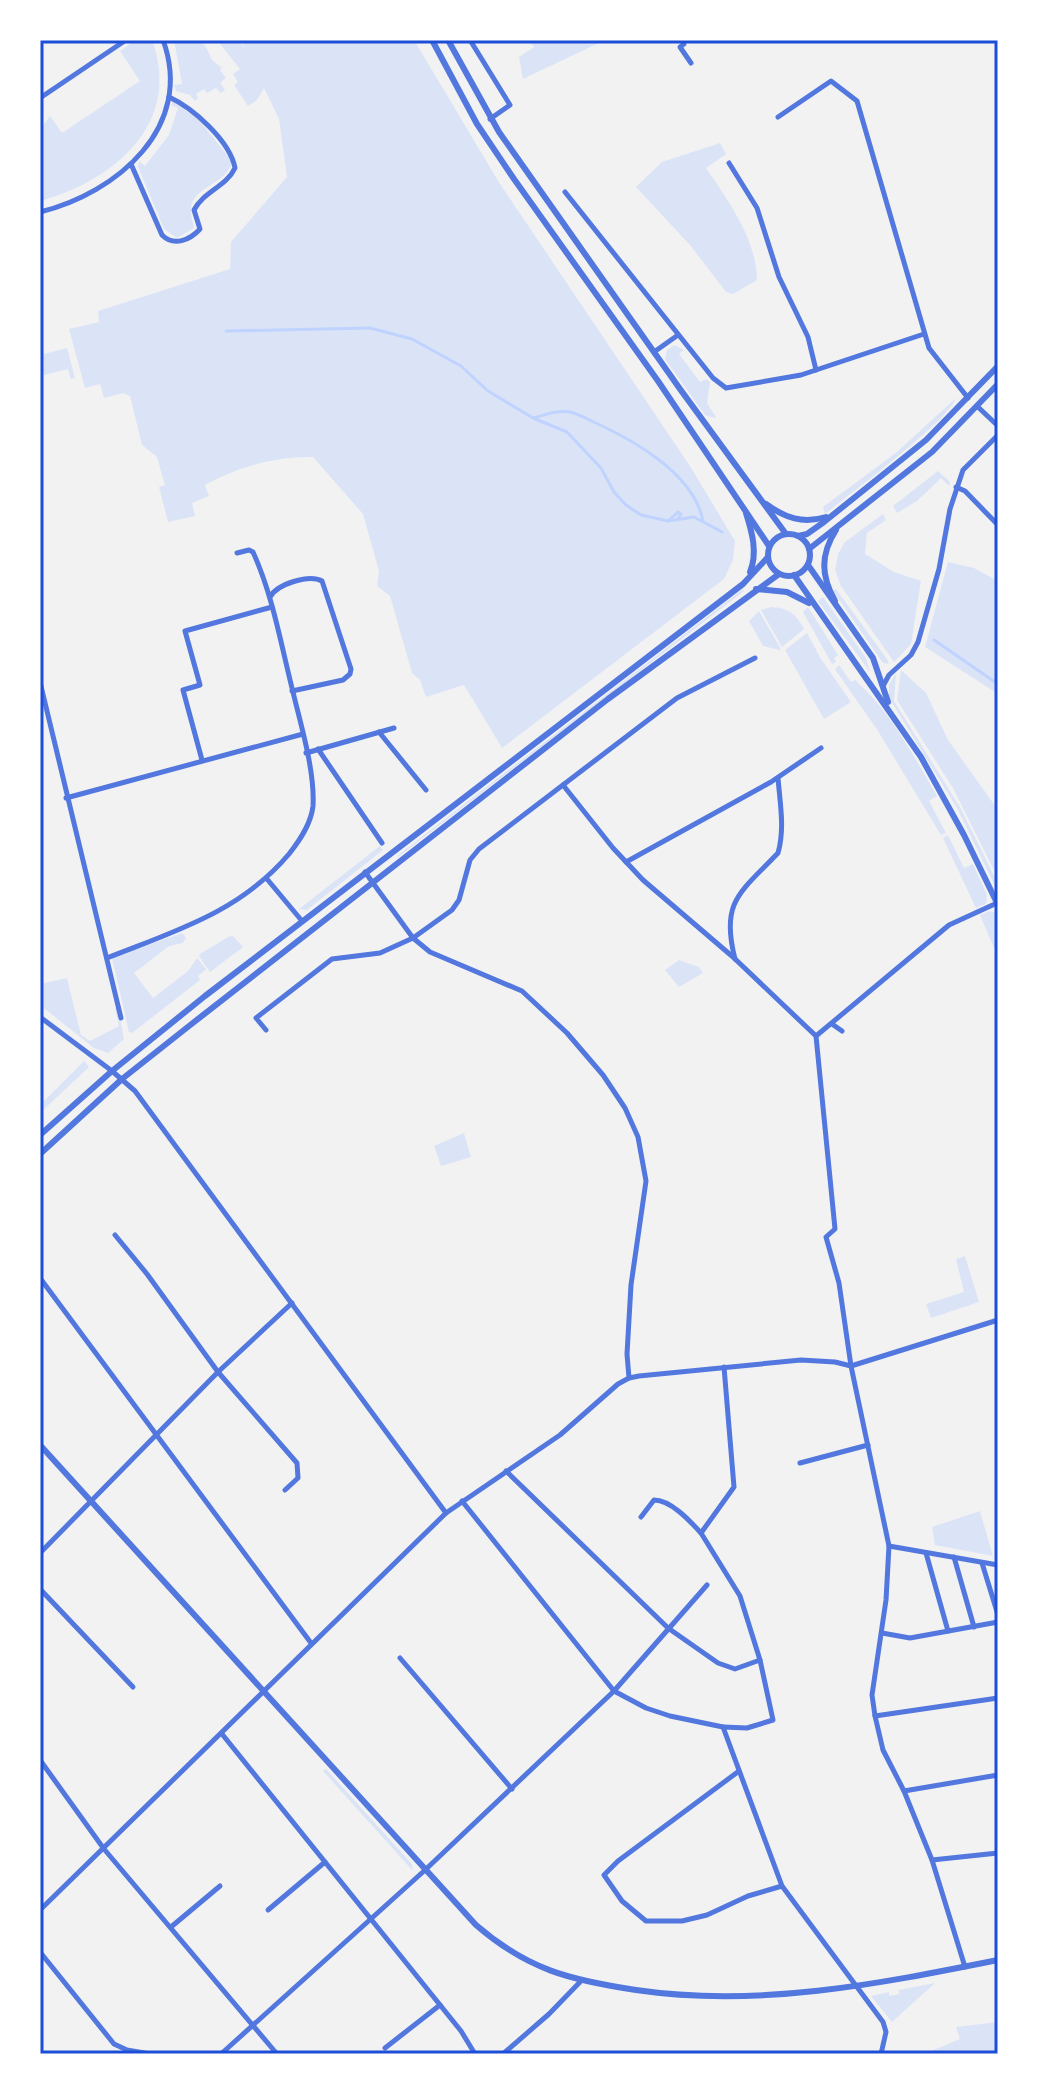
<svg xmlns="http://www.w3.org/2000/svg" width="1038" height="2094" font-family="Lato,sans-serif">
<rect width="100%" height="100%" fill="#f2f2f2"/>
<g fill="#dbe4f7">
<path d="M136,40H152C183,124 113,181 40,201V130L50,116L62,133L140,81L120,51Z"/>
<path d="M174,40H199L206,47L212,60L222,68L220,70L226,78L220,83L225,90L221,93L216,88L207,93L204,89L196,94L198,98L195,101L190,95L176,91L174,85L182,84Z"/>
<path d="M217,40H238L244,48L241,40H414L500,184L690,466L735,541L733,560L724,579L502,748L464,685L426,697L420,680L412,673L390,596L377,586L379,571L363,514L313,457C276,456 237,467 205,485L209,496L192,503L195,516L168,522L159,487L165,485L157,457L142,445L130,396L123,393L104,398L100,384L85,388L69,329L99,322L98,311L230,269L231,242L287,177L279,119L264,88L257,100L248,106L234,85L238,82L233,74L240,69Z"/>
<path d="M529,40H605L523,79L519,57L534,47Z"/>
<path d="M173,101L198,119L232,161C228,184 193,186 191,208C190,215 193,221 194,228L177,238L164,229L138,167L139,161L145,166L169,135L178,108L171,105Z"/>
<path d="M720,143L726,154L706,168C729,202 756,238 757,280L733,294L726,292L690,245L636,187L662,162Z"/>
<path d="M674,345L684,350L679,354L700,382L707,379L710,382L707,403L716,417L714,418L705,415L665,359L667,350Z"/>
<path d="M67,348L75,378L71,379L68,369L40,376V355Z"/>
<path d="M956,398C946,423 851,493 825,514L823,507L897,452Z"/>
<path d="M938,471L950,482L949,486L941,478L917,501L897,513L893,506Z"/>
<path d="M883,514L886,520L867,533L865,554L894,572L921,581L911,644L894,662L841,586L835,570L838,554L845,542Z"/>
<path d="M948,562L974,568L998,581V694L925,647Z"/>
<path d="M743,589L744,591L398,857L397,856Z"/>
<path d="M836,589L887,659L889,664L883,663L833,591Z"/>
<path d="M823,597L866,658L870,672L818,601Z"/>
<path d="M771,607C789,608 796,614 804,629L782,647L761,610Z"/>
<path d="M808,607L838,655L834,658L836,662L832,664L803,612Z"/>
<path d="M759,611L781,649L779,650L763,646L749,621Z"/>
<path d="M807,633L821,659L851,702L824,719L785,650Z"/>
<path d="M839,665L851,682L855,680C890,711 913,755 937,796L929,801L946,833L941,835L878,731L835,669Z"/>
<path d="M901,670L926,693L948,740L998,810V878L953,788L897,700Z"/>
<path d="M896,673L894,701L961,809L998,884V892L957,808L889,698V685Z"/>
<path d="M948,835L964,868L973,864L987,895L986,904L976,908L943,838Z"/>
<path d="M380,846L383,850L307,910L299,909Z"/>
<path d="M990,911L995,913L998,921V957L980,915Z"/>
<path d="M182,933L186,938L183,943L169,946L134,973L153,998L188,971L197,958L206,969L198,976L200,980L132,1033L129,1032L112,958Z"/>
<path d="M233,936L243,947L210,972L199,956L200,954L228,937Z"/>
<path d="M679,960L699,967L703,973L679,987L665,970Z"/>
<path d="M67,978L81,1035L90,1041L119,1026L115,1008H118L124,1039L108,1053L94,1048L40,1005V984Z"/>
<path d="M84,1061L89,1067L40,1113V1105Z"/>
<path d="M464,1133L471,1157L441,1166L434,1146Z"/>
<path d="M965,1256L979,1302L931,1318L926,1304L964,1292L956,1259Z"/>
<path d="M980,1511L993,1556L935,1545L932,1527Z"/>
<path d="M326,1769L412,1864L413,1871L323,1771Z"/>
<path d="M935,1983L892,2022L871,1996L889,1992V1996L899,1994V1990Z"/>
<path d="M998,2022V2054H924L960,2039L956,2027Z"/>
</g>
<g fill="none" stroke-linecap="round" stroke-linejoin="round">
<g stroke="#bfd3fe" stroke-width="3">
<path d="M226,331L370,328L412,339L461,366L488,391L533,418L567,432L601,468L614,492L626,505L641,515L668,521L694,517L722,532"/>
<path d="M533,418C545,415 557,410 570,412C579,414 589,420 598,424C637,442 694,475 703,521"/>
<path d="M668,521L678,512L681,514L678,519"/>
<path d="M934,640L998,684"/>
</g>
<g stroke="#5277de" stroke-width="5">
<path d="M470,40L510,105L490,119"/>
<path d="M682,40L684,44L680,47L691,63"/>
<path d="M40,98L126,40"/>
<path d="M778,117L831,81L857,101L929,348L968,398"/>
<path d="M729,163L757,208L779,277L808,337L816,370"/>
<path d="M131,164L162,235C174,247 190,240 200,229L194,210C204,191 226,187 235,168C230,141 193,108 169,97"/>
<path d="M565,192L713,378L726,388L801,375L924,334"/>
<path d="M40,212C117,193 195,127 163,40"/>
<path d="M654,352L678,335"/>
<path d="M978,407L998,426"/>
<path d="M956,487L965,491L998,525"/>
<path d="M270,597C277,584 309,574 322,581L351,669L350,674L343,680L292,691"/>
<path d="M40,682L121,1018"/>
<path d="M883,686L889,675L911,655L918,642L939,569L950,509L963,470L998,435"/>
<path d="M379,732L426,790"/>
<path d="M318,749L382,843"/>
<path d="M306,753L394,728"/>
<path d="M202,760L183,690L200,685L185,631L272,607"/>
<path d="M563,785L613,848L643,880L733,957L816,1036L835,1229L826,1237L839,1283L851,1366L889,1546L886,1600L872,1695L875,1716L883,1750L904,1791L932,1860L965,1967"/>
<path d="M66,798L303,734"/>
<path d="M626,862L771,782L821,748"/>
<path d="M365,872L413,938L430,952L522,991L567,1033L603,1075L625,1108L638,1137L646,1181L631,1285L627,1354L629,1378"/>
<path d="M267,879L302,921"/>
<path d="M107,958C175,931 240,912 289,854C300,840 311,824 313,806C315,771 301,726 293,692C281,645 273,596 253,552L249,550L237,553"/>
<path d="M735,959C720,901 741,892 778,853C785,829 780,803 778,778"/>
<path d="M40,1017L112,1071L135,1091L446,1513"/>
<path d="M832,1024L842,1031"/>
<path d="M266,1030L256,1018L332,959L380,953L413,938L452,910L459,900L470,860L479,849L677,698L755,658"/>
<path d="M816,1036L949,925L997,903"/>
<path d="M115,1235L147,1274L218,1372L297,1463L298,1478L285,1490"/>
<path d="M40,1278L311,1643"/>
<path d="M800,1463L868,1445"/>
<path d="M506,1471L668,1628L718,1663L735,1669L760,1660"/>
<path d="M462,1501L614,1691L646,1708L670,1716L723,1727L782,1886L883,2022L886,2032L881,2054"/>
<path d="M641,1517L654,1500C671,1500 690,1521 701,1533"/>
<path d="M889,1546L998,1565"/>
<path d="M40,1553L218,1372L292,1303"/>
<path d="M926,1553L948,1631"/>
<path d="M954,1557L974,1627"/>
<path d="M982,1563L998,1615"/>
<path d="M40,1589L133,1687"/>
<path d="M882,1633L910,1638L998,1622"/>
<path d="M400,1658L512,1789"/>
<path d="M875,1716L998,1698"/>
<path d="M723,1727L747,1728L773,1720L760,1660L740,1596L701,1533L734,1487L724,1367"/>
<path d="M222,1734L461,2031L475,2054"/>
<path d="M40,1760L104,1849L277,2054"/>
<path d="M739,1771L618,1861L604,1875L622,1901L646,1921H682L707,1915L748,1896L782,1886"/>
<path d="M904,1791L998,1775"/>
<path d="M932,1860L998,1853"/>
<path d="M40,1910L446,1513L560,1435L618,1384L629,1378L639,1376L801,1360L835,1362L851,1366L998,1320"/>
<path d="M268,1910L325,1862"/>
<path d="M171,1927L220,1886"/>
<path d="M40,1952L114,2044L127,2050L150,2054"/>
<path d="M385,2048L440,2005"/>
<path d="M221,2054L424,1871L614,1691L707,1585"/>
<path d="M503,2054L549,2014L580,1982"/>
</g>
<g stroke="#5277de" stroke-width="6">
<path d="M432,40L477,124L514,179L658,381L769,546"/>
<path d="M448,40L499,132L680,389L786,534"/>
<path d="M766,504C785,518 803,524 826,517"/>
<path d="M746,513C752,532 758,553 750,572"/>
<circle cx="789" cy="555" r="21"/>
<path d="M798,536L807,534L824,522L926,440L998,366"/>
<path d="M809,549L932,452L998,384"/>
<path d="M808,565L873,658L888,702"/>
<path d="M794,575L921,757L964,835L998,905"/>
<path d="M756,589L787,592L809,603"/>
<path d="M835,601C821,576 820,555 836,530"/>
<path d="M40,1135L112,1071L205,996L743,584L768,557"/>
<path d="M40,1154L122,1079L189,1026L608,699L779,574"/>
<path d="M40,1445L476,1925C528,1970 570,1980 636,1990C758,2008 878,1984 998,1960"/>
</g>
</g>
<rect width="1038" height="2094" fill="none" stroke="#ffffff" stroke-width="84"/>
<rect x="42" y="42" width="954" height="2010" fill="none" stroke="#1d4ed8" stroke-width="3"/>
</svg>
